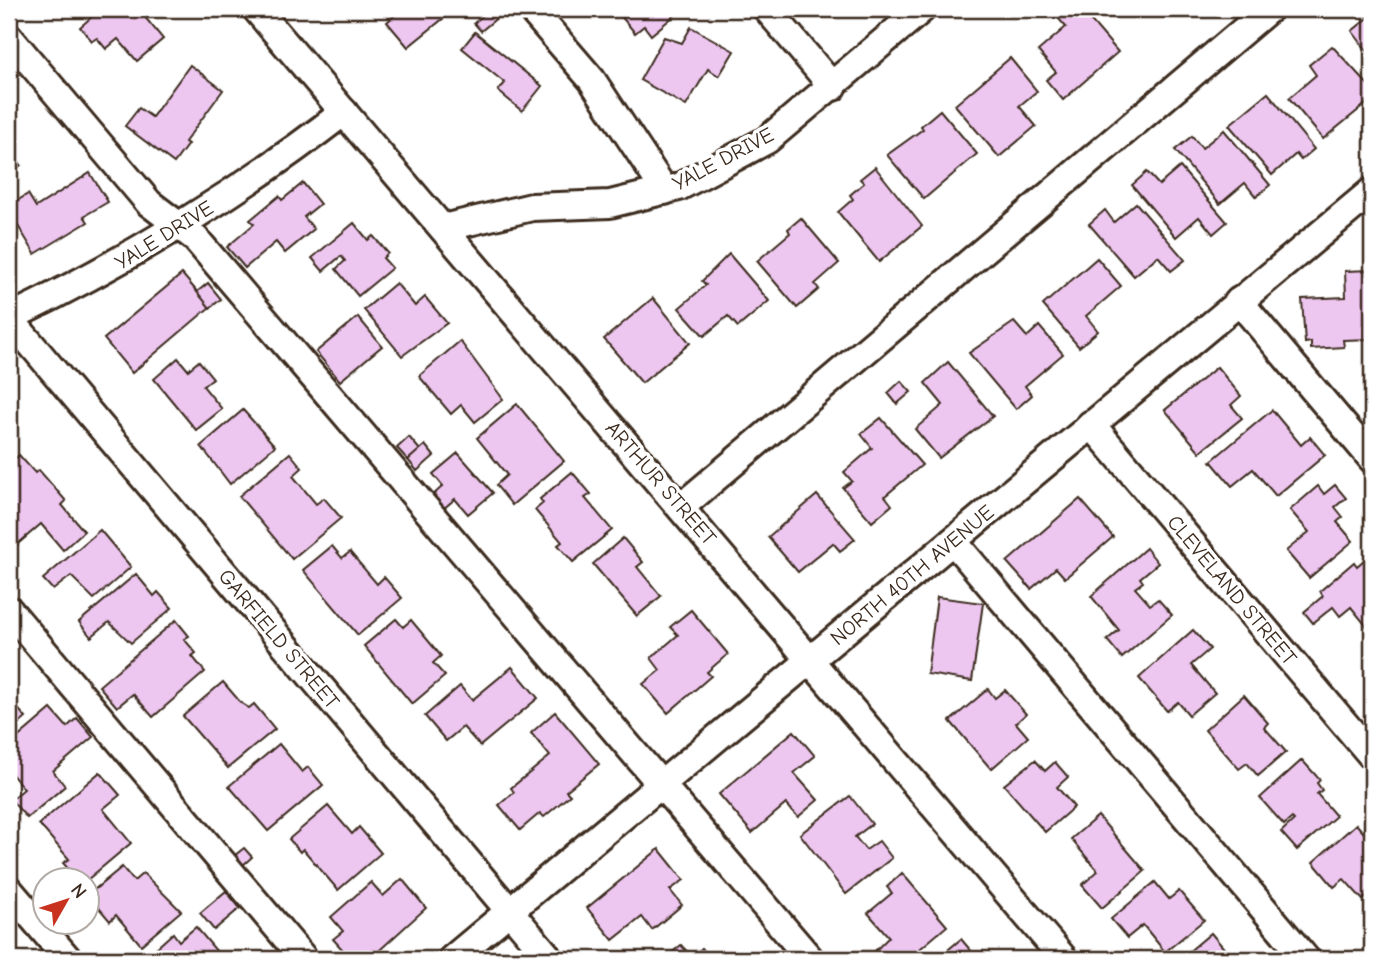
<svg xmlns="http://www.w3.org/2000/svg" width="1381" height="968" font-family="'Comic Neue',sans-serif">
<rect width="100%" height="100%" fill="#fff"/>
<filter id="ink" filterUnits="userSpaceOnUse"><feTurbulence type="fractalNoise" baseFrequency=".0143" numOctaves="2"/><feDisplacementMap in="SourceGraphic" scale="14" xChannelSelector="R" yChannelSelector="G"/><feConvolveMatrix kernelMatrix="1 2 1 2 8 2 1 2 1" color-interpolation-filters="sRGB"/></filter>
<g filter="url(#ink)">
<g fill="#eec7f1" stroke="#3b2a1e" stroke-width="2">
<path d="M101,9H150L144,16L163,39L137,61L118,39L106,49L97,38L92,41L80,27Z"/>
<path d="M390,9H447L450,13L408,47L387,22L395,15Z"/>
<path d="M490,9L499,16L481,31L474,23Z"/>
<path d="M615,9H678L680,11L651,35L644,26L635,33Z"/>
<path d="M1050,9H1081L1118,52L1063,100L1046,80L1056,72L1038,51L1066,27Z"/>
<path d="M1361,9H1372V57L1352,31L1368,18Z"/>
<path d="M691,27L734,51L719,76L708,69L686,106L640,80L664,37L682,43Z"/>
<path d="M475,32L542,86L522,111L498,91L505,83L462,48Z"/>
<path d="M1332,46L1372,89V99L1323,139L1289,98L1316,75L1309,65Z"/>
<path d="M1010,58L1037,91L1019,106L1036,126L999,157L955,105Z"/>
<path d="M190,65L223,90L185,142L188,144L174,163L125,126L139,108L152,117Z"/>
<path d="M1268,93L1314,149L1301,160L1296,154L1272,175L1229,125Z"/>
<path d="M940,110L977,154L924,199L887,155L923,129L921,126Z"/>
<path d="M1224,130L1270,185L1256,197L1245,183L1220,204L1175,150L1192,136L1202,148Z"/>
<path d="M9,151L21,165L9,175Z"/>
<path d="M875,167L922,226L879,262L838,212L853,199L850,195L864,183L860,179Z"/>
<path d="M1180,167L1227,222L1213,234L1199,217L1176,237L1132,185L1147,172L1159,185Z"/>
<path d="M90,173L108,202L84,216L88,222L35,254L9,211V206L28,194L36,207Z"/>
<path d="M303,183L320,204L304,217L314,229L285,253L276,242L245,268L227,247L254,224L250,220L279,196L282,200Z"/>
<path d="M1136,203L1185,260L1171,271L1158,256L1134,276L1089,224L1105,210L1114,222Z"/>
<path d="M801,218L839,263L815,284L819,289L797,308L757,261L790,233L788,229Z"/>
<path d="M354,223L368,240L373,236L388,253L383,258L392,268L358,296L336,269L345,261L341,256L323,271L312,258Z"/>
<path d="M729,254L769,301L738,327L728,316L704,336L679,308L706,285L702,281Z"/>
<path d="M1097,258L1121,286L1086,316L1098,331L1079,347L1043,305Z"/>
<path d="M1372,270V339L1343,340L1344,347L1311,349V342L1305,343L1302,299L1346,297L1345,271Z"/>
<path d="M182,274L210,307L132,373L104,339Z"/>
<path d="M208,283L221,299L210,308L197,292Z"/>
<path d="M396,283L415,306L425,297L447,323L402,356L364,310Z"/>
<path d="M653,298L690,343L642,383L604,339Z"/>
<path d="M358,317L382,346L340,381L316,352Z"/>
<path d="M1014,322L1027,337L1039,326L1063,354L1025,386L1032,395L1016,409L969,353Z"/>
<path d="M460,341L503,399L475,422L461,405L451,414L419,376Z"/>
<path d="M178,358L188,370L199,361L213,378L203,386L222,409L196,430L154,379Z"/>
<path d="M948,362L993,416L939,458L915,429L943,405L925,383Z"/>
<path d="M1217,367L1241,396L1231,405L1242,418L1200,452L1165,410Z"/>
<path d="M901,381L911,392L897,404L888,393Z"/>
<path d="M517,404L564,461L512,505L496,485L507,475L477,438Z"/>
<path d="M243,410L275,446L230,484L201,446Z"/>
<path d="M1272,410L1301,445L1310,437L1325,455L1276,496L1253,469L1232,486L1211,461Z"/>
<path d="M881,418L922,465L885,496L892,505L872,522L843,488L852,481L844,472L872,448L861,434Z"/>
<path d="M409,437L420,450L408,460L397,448Z"/>
<path d="M425,445L434,456L417,471L408,460Z"/>
<path d="M290,453L302,468L293,476L316,504L324,498L341,518L292,559L239,496Z"/>
<path d="M458,453L493,493L468,514L455,499L443,509L432,496L443,486L433,474Z"/>
<path d="M19,455L35,473L39,470L66,501L62,505L84,531L63,550L41,524L12,549L9,545V464Z"/>
<path d="M572,472L591,494L585,498L612,530L573,562L558,545L562,542L535,510L543,503L540,499Z"/>
<path d="M1335,485L1346,498L1335,507L1343,517L1337,522L1353,541L1309,578L1286,551L1309,532L1290,510L1318,486L1324,494Z"/>
<path d="M817,495L855,539L840,551L833,543L798,572L768,537Z"/>
<path d="M1080,499L1113,537L1065,578L1056,568L1031,589L1007,562Z"/>
<path d="M100,530L131,567L94,599L71,576L53,590L43,579Z"/>
<path d="M623,538L643,562L637,567L661,596L637,616L593,564Z"/>
<path d="M332,546L342,558L350,552L377,584L384,577L402,598L358,635L303,570Z"/>
<path d="M1146,548L1158,563L1140,578L1143,582L1135,588L1150,605L1158,599L1172,615L1122,658L1107,640L1119,630L1091,596Z"/>
<path d="M1371,554L1372,633L1351,607L1340,616L1333,607L1313,623L1304,612L1323,596L1320,591L1354,562L1357,566Z"/>
<path d="M136,574L154,596L158,592L172,608L131,643L109,622L91,637L79,622Z"/>
<path d="M937,597L983,603L972,681L927,674Z"/>
<path d="M691,610L728,654L707,672L711,676L668,713L643,684L660,670L651,658L678,635L670,627Z"/>
<path d="M396,619L403,627L411,620L441,656L433,663L445,676L412,704L364,646Z"/>
<path d="M176,620L189,636L184,639L196,653L192,656L205,672L153,717L133,694L117,707L99,686Z"/>
<path d="M1193,630L1210,649L1191,665L1215,693L1189,715L1178,702L1167,711L1139,678Z"/>
<path d="M512,667L538,698L480,746L463,727L446,741L425,716L460,686L472,700Z"/>
<path d="M223,682L241,703L249,708L254,704L275,729L228,768L183,716Z"/>
<path d="M988,689L995,698L1005,690L1026,714L1016,723L1028,737L991,769L950,721Z"/>
<path d="M1244,695L1268,723L1264,727L1286,752L1258,776L1247,763L1239,769L1205,730Z"/>
<path d="M9,698L26,718L9,733Z"/>
<path d="M51,709L67,727L77,718L93,737L53,771L65,786L27,818L11,800L24,789L9,771V745Z"/>
<path d="M555,712L599,764L566,791L570,795L544,817L540,813L520,830L499,805L514,792L511,788L550,756L531,733Z"/>
<path d="M794,731L815,756L794,773L818,800L798,817L786,804L752,833L719,794Z"/>
<path d="M279,744L302,772L308,767L323,785L268,831L229,786Z"/>
<path d="M1035,760L1045,771L1055,762L1068,777L1057,787L1074,807L1045,832L1004,785Z"/>
<path d="M1302,760L1320,780L1317,783L1322,790L1317,794L1336,816L1297,850L1281,832L1294,820L1292,818L1284,825L1260,798Z"/>
<path d="M100,772L120,795L103,809L131,843L87,880H78L63,863L69,859L39,824Z"/>
<path d="M850,796L872,824L855,837L866,850L879,841L892,858L846,894L800,834Z"/>
<path d="M328,806L352,834L359,827L381,853L338,890L303,849L300,852L289,839Z"/>
<path d="M1098,816L1145,871L1102,908L1082,885L1098,871L1071,839Z"/>
<path d="M1356,824L1372,842V892L1363,900L1344,879L1334,887L1313,862Z"/>
<path d="M244,848L252,857L242,866L234,856Z"/>
<path d="M659,849L684,880L670,890L682,905L652,930L642,917L613,940L587,908Z"/>
<path d="M122,867L134,881L143,873L181,911L141,945L116,915L110,921L88,895Z"/>
<path d="M902,873L947,926L908,959H867L889,937L868,913L892,893L887,887Z"/>
<path d="M402,879L426,908L370,959H351L333,939L343,931L331,917L371,882L383,896Z"/>
<path d="M1155,882L1169,899L1179,891L1204,920L1165,952L1143,925L1127,938L1111,919Z"/>
<path d="M226,891L240,908L214,930L200,913Z"/>
<path d="M196,927L223,959H144L173,933L179,941Z"/>
<path d="M1211,933L1233,959H1180Z"/>
<path d="M961,939L972,952L965,959H937Z"/>
<path d="M681,945L692,957L702,948L711,959H664Z"/>
</g>
<g fill="none" stroke-linecap="round" stroke-linejoin="round">
<defs>
<g id="minor">
<path d="M256,9L1064,959"/>
<path d="M531,9L592,80L665,191"/>
<path d="M767,9L833,87"/>
<path d="M9,37L149,203L195,238L810,959"/>
<path d="M443,228L532,207L610,204L679,187L767,140L922,9"/>
<path d="M1239,301L1372,459"/>
<path d="M9,318L550,959"/>
<path d="M9,318C129,260 238,194 344,112"/>
<path d="M1091,424L1372,756"/>
<path d="M681,507L1269,9"/>
<path d="M953,541L1306,959"/>
<path d="M9,610L304,959"/>
<path d="M9,890L68,959"/>
<path d="M452,959L1372,191"/>
</g>
</defs>
<use href="#minor" stroke="#3b2a1e" stroke-width="32"/>
<use href="#minor" stroke="#fff" stroke-width="26"/>
</g>
</g>
<g text-anchor="middle" dominant-baseline="central" stroke-width="7" stroke-linejoin="round" paint-order="stroke">
<g font-size="21" fill="#3b2a1e" stroke="#fff">
<text transform="translate(723 159) rotate(-28)">YALE DRIVE</text>
<text transform="translate(164 235) rotate(-32)">YALE DRIVE</text>
<text transform="translate(661 483) rotate(49)">ARTHUR STREET</text>
<text transform="translate(912 575) rotate(-40)">NORTH 40TH AVENUE</text>
<text transform="translate(1232 590) rotate(50)">CLEVELAND STREET</text>
<text transform="translate(279 639) rotate(50)">GARFIELD STREET</text>
</g>
</g>
<rect width="1381" height="968" fill="none" stroke="#fff" stroke-width="35"/>
<rect x="18" y="18" width="1346" height="933" fill="none" stroke="#3b2a1e" stroke-width="2.5" filter="url(#ink)"/>
<g transform="translate(66 901) rotate(51)"><circle r="33" fill="#ffffff" stroke="#b1aaa5" stroke-width="2"/>
<path d="M0-5L12 26L0 18L-12 26Z" fill="#c8321e"/>
<text y="-10" font-size="19" font-weight="bold" text-anchor="middle" fill="#3b2a1e">N</text>
</g>
</svg>
